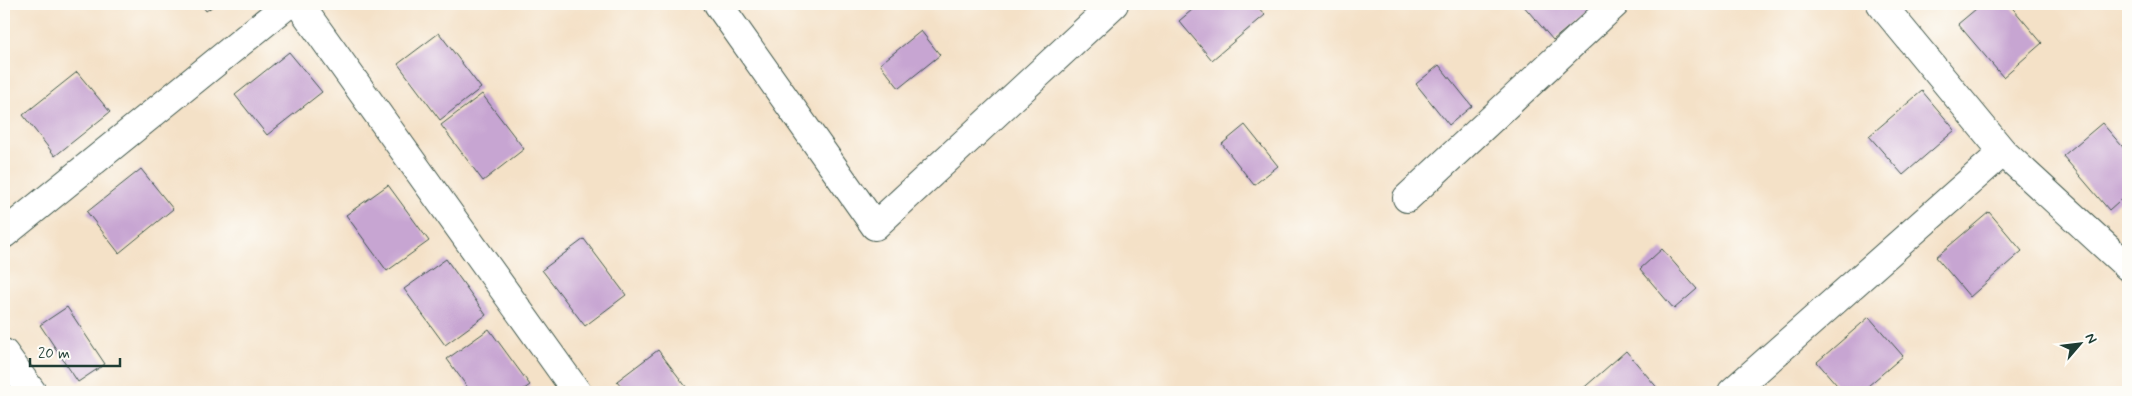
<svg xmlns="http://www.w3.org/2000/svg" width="2132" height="396" font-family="Mynerve,sans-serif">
<rect width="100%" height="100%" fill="#fdfcf7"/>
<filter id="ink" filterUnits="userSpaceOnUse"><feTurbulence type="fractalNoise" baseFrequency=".02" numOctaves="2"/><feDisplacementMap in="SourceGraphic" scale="10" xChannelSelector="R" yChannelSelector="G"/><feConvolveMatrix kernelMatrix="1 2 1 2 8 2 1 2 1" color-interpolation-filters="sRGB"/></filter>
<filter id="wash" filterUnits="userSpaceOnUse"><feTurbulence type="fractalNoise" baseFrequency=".0096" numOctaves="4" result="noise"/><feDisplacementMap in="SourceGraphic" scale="20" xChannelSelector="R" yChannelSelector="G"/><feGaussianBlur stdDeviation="1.12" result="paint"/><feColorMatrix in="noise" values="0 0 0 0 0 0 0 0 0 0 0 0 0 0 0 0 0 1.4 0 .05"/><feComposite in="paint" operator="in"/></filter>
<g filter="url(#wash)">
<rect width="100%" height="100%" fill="#f4e1c7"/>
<g id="blocks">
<g fill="#c7a5d2">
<path d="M201,4H216L206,11Z"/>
<path d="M1199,4H1255L1265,15L1212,60L1179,21Z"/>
<path d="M1522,4H1596L1553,40Z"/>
<path d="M1982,4H2009L2042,43L2003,77L1958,24Z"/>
<path d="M921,31L940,55L899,88L880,64Z"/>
<path d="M439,33L481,88L440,120L398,64Z"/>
<path d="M289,52L322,92L267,135L235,95Z"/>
<path d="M1439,65L1472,106L1449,125L1416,84Z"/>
<path d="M77,72L110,112L55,156L23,115Z"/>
<path d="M1922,91L1955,130L1903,175L1869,136Z"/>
<path d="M482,94L524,149L483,181L441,125Z"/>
<path d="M2102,123L2128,153V193L2109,210L2063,156Z"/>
<path d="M1245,125L1278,166L1254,185L1222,144Z"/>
<path d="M141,169L173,209L119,253L87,212Z"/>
<path d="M388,185L429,241L387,271L346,215Z"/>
<path d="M1989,212L2022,251L1970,297L1936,257Z"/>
<path d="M584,239L626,295L585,326L542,270Z"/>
<path d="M1662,249L1697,289L1674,309L1640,269Z"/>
<path d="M446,259L486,315L445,345L404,289Z"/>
<path d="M67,307L105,364L78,382L40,325Z"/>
<path d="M1869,317L1903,356L1861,392H1843L1817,362Z"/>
<path d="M489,329L530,385L520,392H471L447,359Z"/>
<path d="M658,350L690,392H626L617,381Z"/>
<path d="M1626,351L1660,391L1579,392Z"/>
</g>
</g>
</g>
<g filter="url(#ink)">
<use href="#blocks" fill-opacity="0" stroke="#3f564a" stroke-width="1"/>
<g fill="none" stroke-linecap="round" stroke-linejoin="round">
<defs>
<g id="minor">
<path d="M299,4L577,392"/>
<path d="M718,4L875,226L1114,4"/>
<path d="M1881,4L2003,152L2128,267"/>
<path d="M1407,198L1615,4"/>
<path d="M4,234L288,4"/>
<path d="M4,353L32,392"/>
<path d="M1732,392L2003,152"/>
</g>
</defs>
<use href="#minor" stroke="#3f564a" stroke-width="30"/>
<use href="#minor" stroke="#fff" stroke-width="28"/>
</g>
</g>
<rect width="2132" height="396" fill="none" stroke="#fdfcf7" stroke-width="20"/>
<g transform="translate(2080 344) rotate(62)" stroke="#fdfcf7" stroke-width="4" paint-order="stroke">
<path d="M0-4L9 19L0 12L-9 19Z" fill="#1f3d34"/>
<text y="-8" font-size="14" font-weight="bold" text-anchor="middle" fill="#1f3d34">N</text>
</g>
<path d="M30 358v8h90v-8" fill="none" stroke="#1f3d34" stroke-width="2.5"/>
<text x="38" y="358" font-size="15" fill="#1f3d34" stroke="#fdfcf7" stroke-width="4" paint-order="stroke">20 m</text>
</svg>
